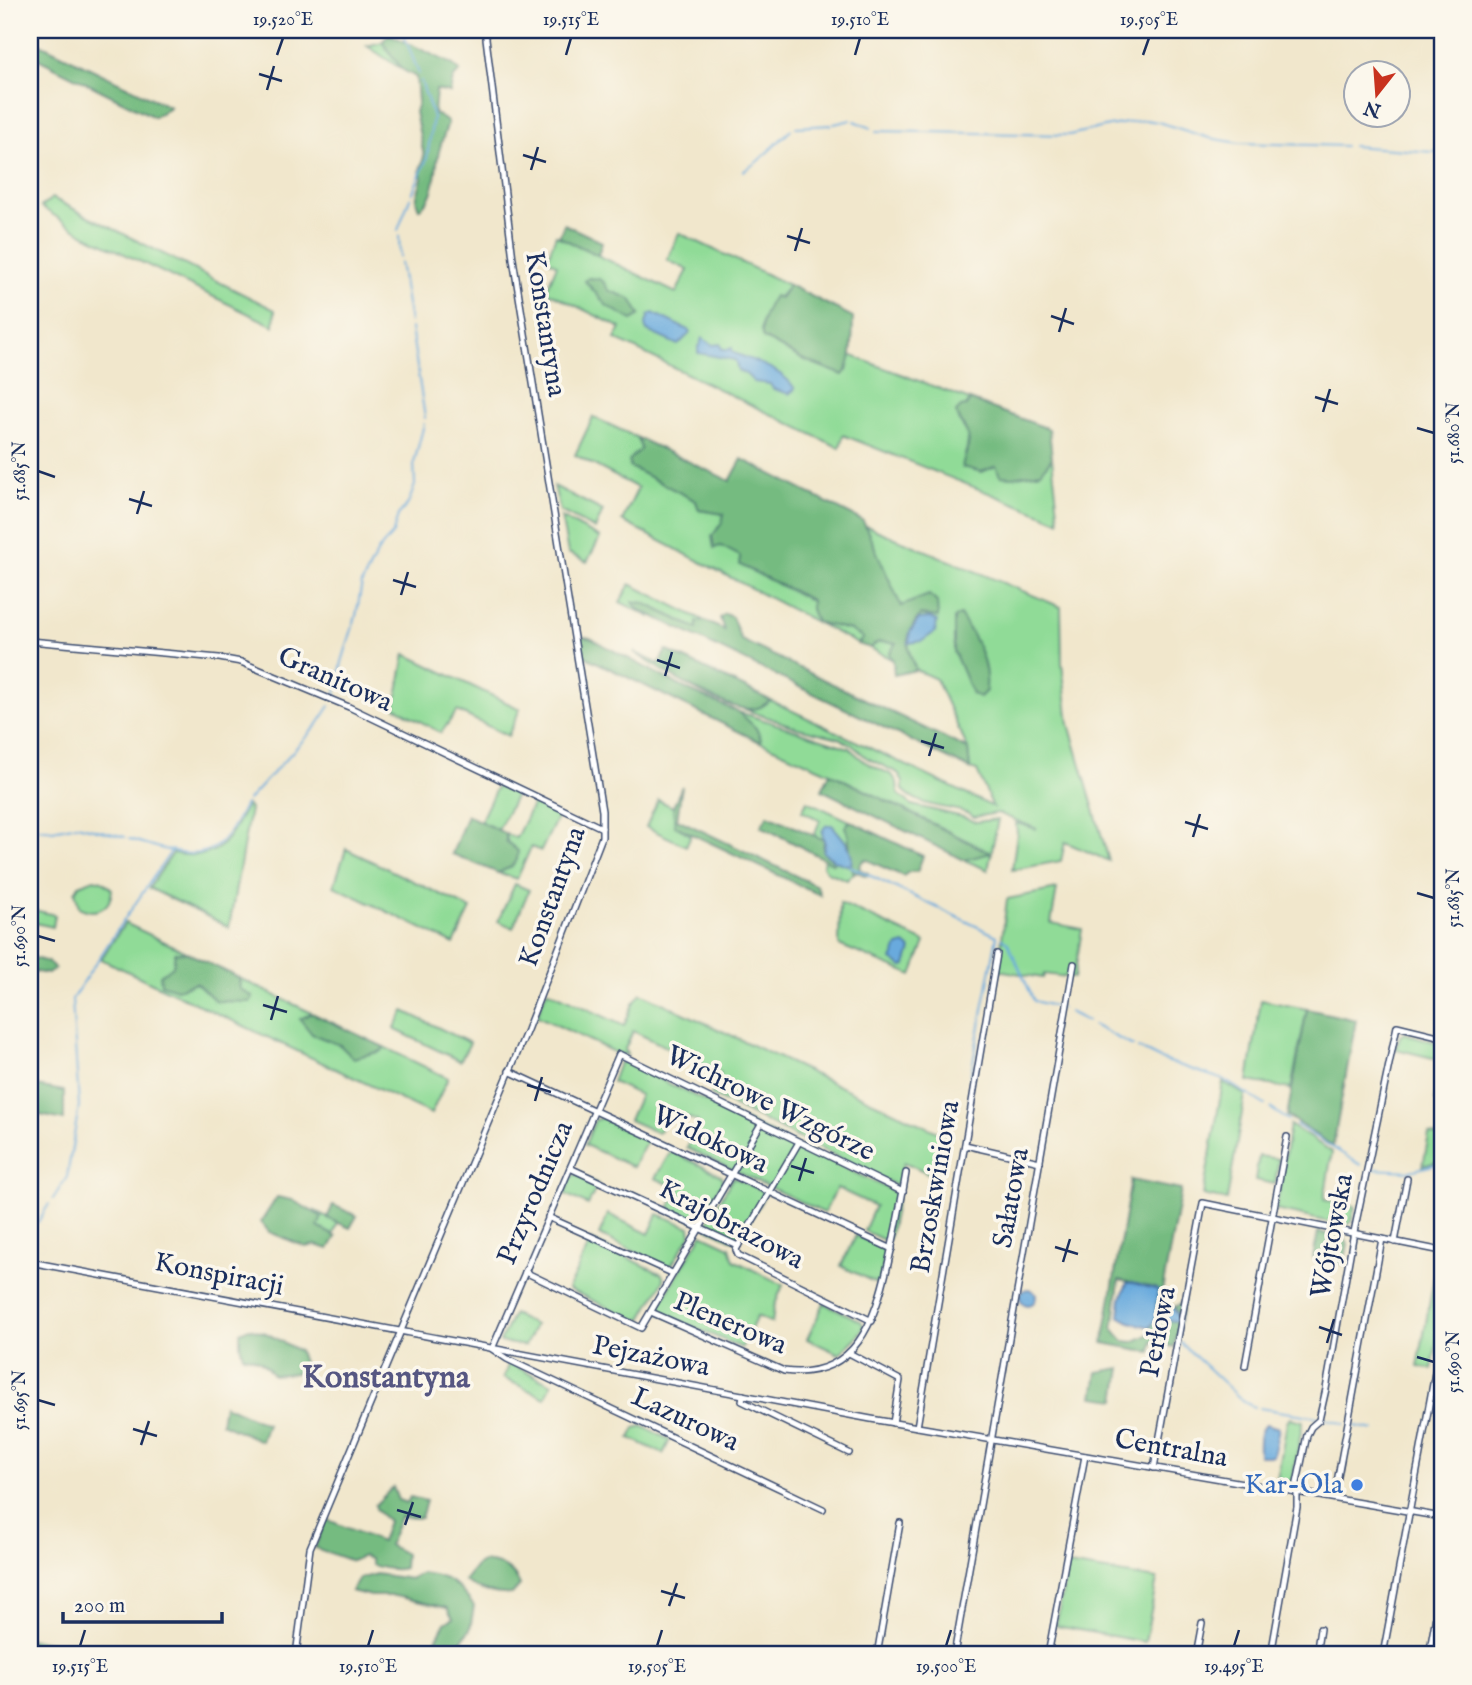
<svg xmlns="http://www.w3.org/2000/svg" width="1472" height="1685" font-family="'IM FELL English',serif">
<rect width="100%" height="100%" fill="#fbf7ec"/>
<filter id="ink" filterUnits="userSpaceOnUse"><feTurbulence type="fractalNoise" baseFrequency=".0143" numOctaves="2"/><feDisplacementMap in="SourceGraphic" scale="14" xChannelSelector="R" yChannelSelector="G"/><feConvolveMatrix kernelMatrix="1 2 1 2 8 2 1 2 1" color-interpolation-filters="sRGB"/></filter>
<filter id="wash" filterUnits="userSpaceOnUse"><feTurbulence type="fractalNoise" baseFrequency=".00686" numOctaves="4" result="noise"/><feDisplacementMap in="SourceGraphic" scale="28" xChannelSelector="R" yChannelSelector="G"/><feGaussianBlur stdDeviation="1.57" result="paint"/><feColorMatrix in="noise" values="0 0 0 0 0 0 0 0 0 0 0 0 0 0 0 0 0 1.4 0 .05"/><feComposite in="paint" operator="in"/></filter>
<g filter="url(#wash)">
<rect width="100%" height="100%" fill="#f1e7cc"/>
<g fill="#90db97" stroke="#56857a" stroke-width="2">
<path d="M382,42L403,70L367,46Z"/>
<path d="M52,198L275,310L274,326L83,234L41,207Z"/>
<path d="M679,233L789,285C778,301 754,316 763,338L802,359L847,371L850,355L970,400L958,420C975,442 966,443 962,468L997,466L1016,475L1041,472L1052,458L1059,521L843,435L840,448L615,339L621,328L546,291L557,265L547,259L556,235L676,293L688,270L667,260Z"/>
<path d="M593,417L638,438C643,461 676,490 696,501L699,510L724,514L722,523L717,529L721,545L741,556L740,565L811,601V609L816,622L850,630L863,638L858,644L622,521L638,488L575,455Z"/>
<path d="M554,486L603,511L595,529L560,511Z"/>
<path d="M561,517L600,538L587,562L568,553Z"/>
<path d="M864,525L1061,607L1062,663L1069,724L1109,861L1065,842L1061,861L1012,870L1017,833L1016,823L1037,829L998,813L974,817C952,803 926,812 903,790V782L898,773L867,758L852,745L839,738L798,728L741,708C753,710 761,709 770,700L993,807L977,771L970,769L968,749L936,679L916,670C899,634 914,628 928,596L901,607Z"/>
<path d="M630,584L705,621L698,622V629L644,603L633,602L638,609L650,615V617L620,602Z"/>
<path d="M879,641L897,643L893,660L870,648Z"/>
<path d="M405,654L520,709L508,736L457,711L441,733L395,707Z"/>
<path d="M739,712L849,748L865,762L892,775L897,782L898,794L912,805L963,817L976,822L998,819L988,870L964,860L990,852L830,773L760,742L761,739Z"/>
<path d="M497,786L516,795L498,830L480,822Z"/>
<path d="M658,800L673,807L675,826L691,835L686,846L646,827Z"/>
<path d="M807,801L850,821L845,827L849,834L848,847L843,838L824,840L814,836L820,820L802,811Z"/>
<path d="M533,803L558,816L541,851L531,847L517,879L498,873L511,867L506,834L516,838Z"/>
<path d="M247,805L250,809L229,927L149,888L173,853C219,863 227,842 247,805Z"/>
<path d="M346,849L471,909L454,944L334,886Z"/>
<path d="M824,858L832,863L835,861L849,866L851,865L854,873L847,880L827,872L823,866Z"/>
<path d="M94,879L102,881L112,889C111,909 96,916 79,907L75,892L79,885Z"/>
<path d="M515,884L529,890L513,928L498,921Z"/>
<path d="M1057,889L1051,923L1082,929L1074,978L1044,974L1043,978L998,970L1007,899Z"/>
<path d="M840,903L925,942L912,975L839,945Z"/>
<path d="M30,909L55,915L53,927L30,922Z"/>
<path d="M125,923L188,953L175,952L177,989L196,983L216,1001L252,997L240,989L239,978L314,1014H310L312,1034L340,1045L353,1058L382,1051L384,1047L448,1078L431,1114L101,959Z"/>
<path d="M547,990L624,1026L633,1004L641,993L944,1135L937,1177L904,1162L899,1187L711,1095L721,1073L633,1031L625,1049L627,1055L614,1052L537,1016Z"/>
<path d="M1261,1000L1307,1009L1291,1089L1248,1081Z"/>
<path d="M404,1011L470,1043L460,1061L394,1029Z"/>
<path d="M1404,1033L1442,1044V1101L1435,1100L1441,1060L1396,1049L1400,1036Z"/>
<path d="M624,1062L893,1191L897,1197L889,1239L886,1241L864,1231L875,1206L837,1188L824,1213L687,1148L698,1122L671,1109L658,1133L629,1120L640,1095L612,1082L619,1063Z"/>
<path d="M1223,1082L1245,1095L1227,1200L1203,1195Z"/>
<path d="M602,1118L647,1140L633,1167L585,1145L595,1120Z"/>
<path d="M1290,1125L1332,1152L1324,1200L1355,1206L1351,1222L1346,1226L1276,1210Z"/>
<path d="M1429,1134L1442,1137V1160L1423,1166Z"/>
<path d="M671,1151L722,1176L723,1181L700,1219L694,1221L669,1208L679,1189L655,1178Z"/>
<path d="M1259,1156L1279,1159L1275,1184L1255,1180Z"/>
<path d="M577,1174L598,1184L588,1205L565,1194L572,1176Z"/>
<path d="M733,1177L763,1191V1198L737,1242L705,1227Z"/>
<path d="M315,1211L338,1222L333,1235L318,1227Z"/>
<path d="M608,1214L649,1234L658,1214L690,1227L691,1234L671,1266L667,1267L599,1235Z"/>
<path d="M702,1234L730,1247L734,1260L783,1285L774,1307L772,1323L757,1316L742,1348L656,1311Z"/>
<path d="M856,1235L885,1250L886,1255L878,1284L841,1266Z"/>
<path d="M591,1240L662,1274L664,1280L642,1319L635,1320L568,1289Z"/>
<path d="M1438,1256L1442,1257V1313L1432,1369L1418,1367Z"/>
<path d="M824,1303L861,1321L864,1327L857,1337L839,1354L807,1339Z"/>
<path d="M513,1314L535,1325L525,1346L500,1342Z"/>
<path d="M509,1363L552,1384L545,1398L503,1378Z"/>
<path d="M1290,1418L1303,1421L1292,1482L1277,1480L1287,1422Z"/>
<path d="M642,1426L670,1440L663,1454L630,1438L635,1428Z"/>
<path d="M1068,1565L1157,1579L1145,1642L1056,1626Z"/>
<path d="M30,1639L123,1655H30Z"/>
</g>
<g fill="#74bb80" stroke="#48756f" stroke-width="2" fill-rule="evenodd">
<path d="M389,34L452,64L460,71L453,79L450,93L436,90L434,113L448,122C445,133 440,145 438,156C435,174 436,198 419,209L416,200L422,178L420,170L424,156L415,112L418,102L416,77L403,70L382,42Z"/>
<path d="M30,39L170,107L154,117L30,55Z"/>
<path d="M564,224L602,242L598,255L559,237Z"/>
<path d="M588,278C599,278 604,279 608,290L631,299L640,315L632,320L607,306L585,281Z"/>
<path d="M789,285L853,317C852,334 854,363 843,375L802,359L763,338C758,325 767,307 774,296L780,298Z"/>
<path d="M970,400L1049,429L1052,458L1041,472L1012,477L1000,476L996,466L982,472L962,467C964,457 972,442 967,433C964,425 958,421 956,412L961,407L966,406Z"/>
<path d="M638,438L730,481L742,459L863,521L901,606L929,595L937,602L938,617L920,615C904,636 905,647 916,670L894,675L893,660L889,654L896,643L879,642L870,648L858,644L863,638L850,630L816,622L811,609V600L740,565V556L721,546L714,548L712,536L722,523L724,514L699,510L696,501L630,467L629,460L641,449Z"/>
<path d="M633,602L644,603L697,629V622L705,621L724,630L720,618L725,614L732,617L741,640L968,749L970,769L638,609Z"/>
<path d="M960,615C976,639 989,662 986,691L980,697L972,694L954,652V618Z"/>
<path d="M579,636L590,638L690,691L739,712L756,728L761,739L760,742L582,655Z"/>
<path d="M666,650L770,700C765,705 759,709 751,709C726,711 656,668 634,652L659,664Z"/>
<path d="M830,773L991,853L964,860L822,790Z"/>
<path d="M682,786L677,819L817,886L820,895L675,826L673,807Z"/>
<path d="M467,815L506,834V841L518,851L517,860L511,867L498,873L452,854Z"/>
<path d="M768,815L824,840L823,852L835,861L833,863L828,861L761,826Z"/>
<path d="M850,821L923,856L917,872H909L903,876L865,859L861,863L859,869L868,873L866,876L856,871L854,873C847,860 853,840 845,827Z"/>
<path d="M175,952L188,953L239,978L240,989L253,997L250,1002L216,1001L196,983L177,989L161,984L160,975L173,966Z"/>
<path d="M30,957L48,962L55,968L48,974L30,971Z"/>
<path d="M1307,1009L1356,1020L1333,1146L1287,1116Z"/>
<path d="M310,1014H314L384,1047L382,1051L353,1058L340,1045L312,1034L300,1019Z"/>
<path d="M30,1085L64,1091V1120L30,1113Z"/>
<path d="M1131,1180L1181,1190L1162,1291C1164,1301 1159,1310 1163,1320H1170L1178,1313L1174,1307L1184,1302L1174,1347L1153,1341L1151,1352L1103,1343ZM1119,1280L1155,1288L1152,1326L1148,1335L1133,1342L1124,1341L1113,1329Z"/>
<path d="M277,1197L292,1200L322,1217L318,1227L336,1237L329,1249L315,1245L306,1247L269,1232L261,1222Z"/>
<path d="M333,1205L357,1216L350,1228L327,1218Z"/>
<path d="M1318,1232L1344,1238L1348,1244L1344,1264L1313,1258Z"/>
<path d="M249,1328L266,1333L299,1351L304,1366L296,1373L273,1375C264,1363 258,1357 243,1356L240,1344V1332Z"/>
<path d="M1121,1368L1116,1400L1093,1397L1097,1372Z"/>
<path d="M224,1405L267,1424L261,1441L221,1423Z"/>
<path d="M393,1487L398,1500L407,1503L410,1497L426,1501L421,1518L400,1517L389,1545L405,1554L404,1568C393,1571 383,1568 372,1565L370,1559L363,1556L352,1561L315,1548L326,1519L381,1542L388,1521L377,1511L375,1505Z"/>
<path d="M483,1562C501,1564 512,1567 520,1585L512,1594C493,1595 480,1591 464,1581L476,1566Z"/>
<path d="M421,1573C449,1576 457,1584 474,1606L470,1629L451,1655H428L445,1623L453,1618L447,1608L395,1596H371L351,1591L359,1579L376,1574L411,1579Z"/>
</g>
<g fill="#69aadd" stroke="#426c9e" stroke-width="2">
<path d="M653,313L688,330L690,333L678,345L647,331L645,326L649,315Z"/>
<path d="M702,338L713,345L721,344V348L727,350L732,348V352C752,361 782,368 795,389L789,394L773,389L770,384L754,382L746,374L738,371L735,360L698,353V346L700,345Z"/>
<path d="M930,618L937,621L935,632L922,641L909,643L910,632L919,619Z"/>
<path d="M827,825H832C841,836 857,851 850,866L835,861L823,852L825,844C823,836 819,831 827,825Z"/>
<path d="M905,944L911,949L906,965L903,967L892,960L898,946Z"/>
<path d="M1127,1283H1133L1158,1290L1154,1322L1150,1327L1130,1322L1119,1316L1121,1298Z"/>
<circle cx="1028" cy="1297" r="8"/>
<path d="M1163,1299H1167L1180,1319L1176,1321L1163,1320L1160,1315Z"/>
<path d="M1266,1424L1279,1428L1273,1456H1259C1259,1444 1257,1432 1266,1424Z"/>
</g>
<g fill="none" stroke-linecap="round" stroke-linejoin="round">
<g stroke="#69aadd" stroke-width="2">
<path d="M402,30L419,74"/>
<path d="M855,121L871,128"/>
<path d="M834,124L851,120"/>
<path d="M796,127L831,125"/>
<path d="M876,131L1069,135L1109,126L1145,120L1158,122L1209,138L1239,143L1345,146"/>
<path d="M1352,146L1433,152L1442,150"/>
<path d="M744,171L758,161L791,130"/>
<path d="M412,194L427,158L433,117L421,81"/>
<path d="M398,230L410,198"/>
<path d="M399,236L400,257"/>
<path d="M400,262L410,322"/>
<path d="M411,328L425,418"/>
<path d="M335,698L342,662L356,616L362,583L378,551L393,533L398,515L408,504L415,485L414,463L424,424"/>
<path d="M248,800L318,724L330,706"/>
<path d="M30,827L53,830L77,825L125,837"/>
<path d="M129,839C157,846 198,867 222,841C232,831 238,817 245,804"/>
<path d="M850,866L997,936L970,1078"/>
<path d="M1002,938L1008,943L1034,1001L1062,1008"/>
<path d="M1069,1012L1087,1021"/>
<path d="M1093,1025L1133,1046"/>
<path d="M1138,1048L1160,1059L1224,1080L1265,1105"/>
<path d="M1270,1108L1288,1120"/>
<path d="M1296,1125L1361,1165"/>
<path d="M1371,1169L1410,1171L1442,1163"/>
<path d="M53,1199L67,1177L79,1106L72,999L122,923L172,850"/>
<path d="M38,1222L49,1204"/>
<path d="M30,1235L35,1226"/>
<path d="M1181,1343L1244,1402L1254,1407"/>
<path d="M1259,1408L1317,1417"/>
<path d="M1324,1418L1345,1424"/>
<path d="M1351,1425L1374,1430"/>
</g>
</g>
</g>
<g filter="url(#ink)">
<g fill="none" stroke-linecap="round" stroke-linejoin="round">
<defs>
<g id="minor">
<path d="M30,641L219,658L241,662L349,707L602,828"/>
<path d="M509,1071L892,1249"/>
<path d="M965,1145L1040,1162"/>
<path d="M570,1168L738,1246L736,1250L738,1255L872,1321"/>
<path d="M548,1217L672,1273"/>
<path d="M1395,1242L1407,1179"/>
<path d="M738,1246L799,1142"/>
<path d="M30,1262L871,1419L1442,1517"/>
<path d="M525,1272L641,1328L761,1124"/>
<path d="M651,1312L784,1371C856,1380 875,1320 888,1264C895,1234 901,1203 906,1173"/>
<path d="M849,1353L900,1380L893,1423"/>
<path d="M1245,1366L1287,1137"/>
<path d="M743,1395L742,1401L849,1453"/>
<path d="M917,1427L997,954"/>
<path d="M1154,1468L1203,1203L1442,1251"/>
<path d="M1334,1498L1382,1239"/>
<path d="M823,1509L507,1359L492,1349L619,1054L903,1192"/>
<path d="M296,1655L310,1548L527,1030L602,837V811L513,259L485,30"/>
<path d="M877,1655L900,1523"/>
<path d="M954,1655L1074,964"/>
<path d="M1048,1655L1085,1456"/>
<path d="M1196,1655L1202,1623"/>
<path d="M1271,1655L1297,1507V1483L1307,1435L1311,1427L1319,1420L1326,1389L1354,1232L1397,1026L1442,1037"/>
<path d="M1316,1655L1320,1629"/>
<path d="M1383,1655L1442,1335"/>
<path d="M1429,1655L1442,1583"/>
</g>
</defs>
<use href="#minor" stroke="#3b4b6e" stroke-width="8"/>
<use href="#minor" stroke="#fff" stroke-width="5"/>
</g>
</g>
<path fill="none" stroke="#1b2f5e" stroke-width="2.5" d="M277,55L283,38M566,55L571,38M855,55L860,38M1143,55L1149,38M259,74L282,81M267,90L274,66M523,155L546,162M531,170L538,147M787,236L810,243M795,251L802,228M1051,316L1074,324M1059,332L1066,308M1315,397L1338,404M1323,412L1330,389M1417,428L1434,433M38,471L55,477M129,499L152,506M137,514L144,491M393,580L416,587M401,595L408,572M657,660L680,668M665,676L672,652M921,741L944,748M929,756L936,733M1185,822L1208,829M1193,837L1200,814M1417,893L1434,898M38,936L55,941M263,1005L287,1012M271,1020L278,996M527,1085L551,1092M535,1101L542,1077M791,1166L814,1173M799,1181L806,1158M1055,1247L1078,1254M1063,1262L1070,1239M1319,1327L1342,1335M1327,1343L1334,1319M1417,1357L1434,1362M38,1400L55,1405M133,1429L157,1436M141,1445L149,1421M397,1510L421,1517M405,1525L413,1502M661,1591L685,1598M669,1606L677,1583M80,1646L85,1630M368,1646L373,1630M657,1646L662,1630M946,1646L951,1630M1234,1646L1239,1630"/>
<circle fill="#3f7fe0" stroke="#fbf7ec" stroke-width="2.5" cx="1357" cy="1485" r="7"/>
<g text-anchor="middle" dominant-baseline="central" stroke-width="7" stroke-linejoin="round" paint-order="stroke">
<g font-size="28" fill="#1b2f5e" stroke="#fbf7ec">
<text transform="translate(545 324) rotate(81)">Konstantyna</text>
<text transform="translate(335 680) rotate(24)">Granitowa</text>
<text transform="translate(553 897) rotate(-70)">Konstantyna</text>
<text transform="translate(770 1104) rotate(26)">Wichrowe Wzgórze</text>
<text transform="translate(710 1140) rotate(25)">Widokowa</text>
<text transform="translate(936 1187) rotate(-80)">Brzoskwiniowa</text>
<text transform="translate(536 1193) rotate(-67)">Przyrodnicza</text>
<text transform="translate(1012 1198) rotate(-80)">Sałatowa</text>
<text transform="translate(731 1225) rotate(28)">Krajobrazowa</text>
<text transform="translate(1333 1236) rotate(-79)">Wójtowska</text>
<text transform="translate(219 1275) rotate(11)">Konspiracji</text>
<text transform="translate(730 1324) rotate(23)">Plenerowa</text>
<text transform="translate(1159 1332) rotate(-79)">Perłowa</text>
<text transform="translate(651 1357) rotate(11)">Pejzażowa</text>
<text transform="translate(685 1420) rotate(25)">Lazurowa</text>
<text transform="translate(1171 1449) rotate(10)">Centralna</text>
</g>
<g font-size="28" fill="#366cbe" stroke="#fbf7ec" text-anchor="end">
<text x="1343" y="1485">Kar-Ola</text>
</g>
<g font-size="32" font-weight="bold" fill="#565782" stroke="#fbf7ec">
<text x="386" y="1378">Konstantyna</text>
</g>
</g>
<rect width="1472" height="1685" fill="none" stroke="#fbf7ec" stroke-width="77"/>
<g transform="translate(1377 94) rotate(197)"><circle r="33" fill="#fbf7ec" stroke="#a1a7b3" stroke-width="2"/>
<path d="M0-5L12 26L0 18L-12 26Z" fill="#c8321e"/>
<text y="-10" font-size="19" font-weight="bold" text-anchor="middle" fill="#1b2f5e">N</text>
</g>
<path d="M63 1612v10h159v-10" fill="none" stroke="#1b2f5e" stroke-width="3.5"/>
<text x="74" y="1612" font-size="21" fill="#1b2f5e" stroke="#fbf7ec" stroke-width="5" paint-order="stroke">200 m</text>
<rect x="38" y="38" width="1396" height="1608" fill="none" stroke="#1b2f5e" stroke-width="2.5"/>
<g font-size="18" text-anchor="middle" fill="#1b2f5e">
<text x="283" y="25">19.520°E</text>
<text x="571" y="25">19.515°E</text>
<text x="860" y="25">19.510°E</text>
<text x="1149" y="25">19.505°E</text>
<text transform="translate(1453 433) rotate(-90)" y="6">51.680°N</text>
<text transform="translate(19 471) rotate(-90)" y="6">51.685°N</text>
<text transform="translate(1453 898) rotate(-90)" y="6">51.685°N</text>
<text transform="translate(19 936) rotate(-90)" y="6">51.690°N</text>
<text transform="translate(1453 1362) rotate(-90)" y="6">51.690°N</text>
<text transform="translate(19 1400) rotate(-90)" y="6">51.695°N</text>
<text x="80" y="1672">19.515°E</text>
<text x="368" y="1672">19.510°E</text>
<text x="657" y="1672">19.505°E</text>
<text x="946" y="1672">19.500°E</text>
<text x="1234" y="1672">19.495°E</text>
</g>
</svg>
